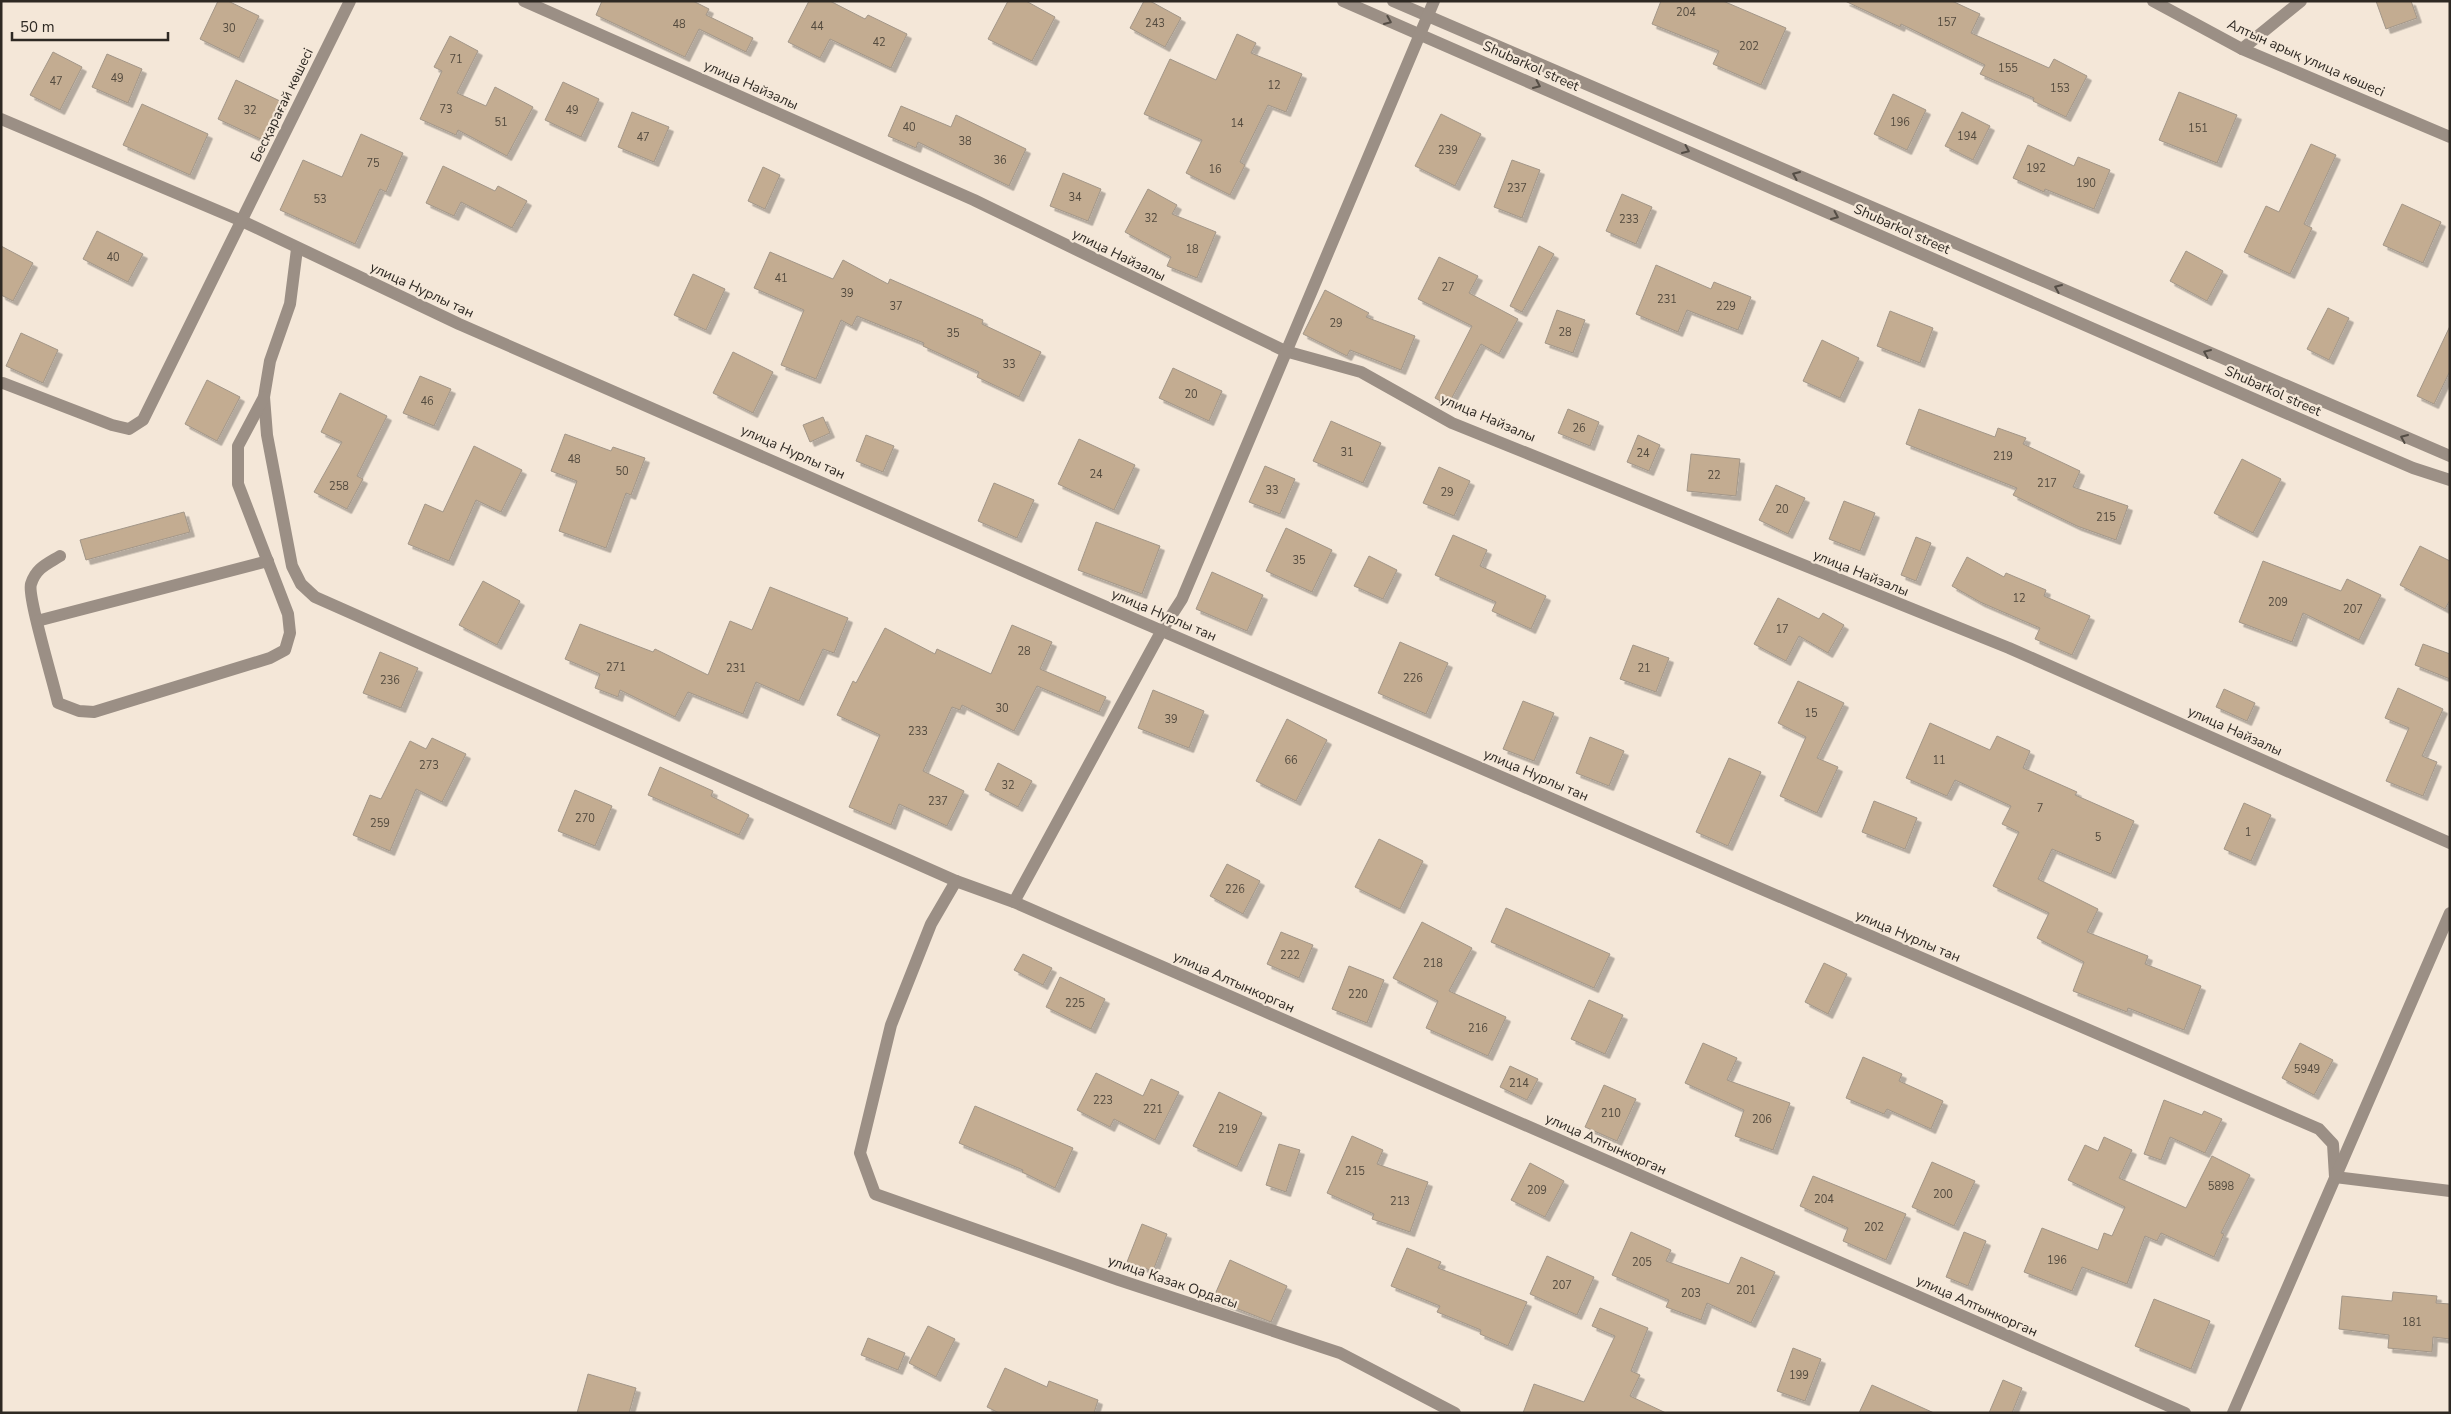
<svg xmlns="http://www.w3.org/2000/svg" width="2451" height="1414" font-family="'Nunito Sans',sans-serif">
<defs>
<filter id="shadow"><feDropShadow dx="4.5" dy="4.5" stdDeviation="0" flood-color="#0004"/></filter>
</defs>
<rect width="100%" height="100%" fill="#f4e7d8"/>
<g fill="#c3ac91" stroke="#a29688" filter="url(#shadow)">
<path d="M218,1H228L259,16L239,58L200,39Z"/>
<path d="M602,1H693L709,9L706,15L753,38L746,52L699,29L685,57L596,15Z"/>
<path d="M809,1H830L865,19L868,15L907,34L891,68L830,39L820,58L788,42Z"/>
<path d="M1008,1H1026L1055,17L1032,61L988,39Z"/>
<path d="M1144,1H1150L1181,18L1165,47L1130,28Z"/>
<path d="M1661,1H1723L1786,28L1761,85L1713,64L1719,51L1652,24Z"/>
<path d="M1845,1H1952L1980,14L1971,33L2049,68L2054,59L2087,76L2066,117L2033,101L2034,98L1980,74L1985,65L1901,24L1900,27Z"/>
<path d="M2376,1H2411L2417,18L2386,29Z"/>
<path d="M1237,34L1256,43L1251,53L1302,74L1286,112L1268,105L1240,162L1245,165L1230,195L1186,173L1202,140L1144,114L1170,59L1216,80Z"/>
<path d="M450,36L478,51L457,93L486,106L495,87L533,107L507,156L458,130L456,135L420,119L442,71L434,67Z"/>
<path d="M53,52L82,67L60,110L30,95Z"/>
<path d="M107,54L142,69L128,103L92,87Z"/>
<path d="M236,80L282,102L263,140L218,119Z"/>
<path d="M563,82L599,99L581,137L545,120Z"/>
<path d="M2179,92L2237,115L2217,163L2159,140Z"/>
<path d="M1893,94L1926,110L1907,150L1874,134Z"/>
<path d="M142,104L208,134L190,175L123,145Z"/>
<path d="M901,106L951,127L956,115L1026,149L1009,186L918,142L916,148L888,136Z"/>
<path d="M632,112L669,127L654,162L618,147Z"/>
<path d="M1962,112L1990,126L1973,160L1945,146Z"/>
<path d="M1441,114L1481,134L1455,186L1415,166Z"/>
<path d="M361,134L403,153L386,192L380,189L355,244L280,210L303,160L342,177Z"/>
<path d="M2311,144L2336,155L2304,224L2312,228L2290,274L2244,252L2266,206L2279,212Z"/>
<path d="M2028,145L2074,166L2078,157L2110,170L2094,209L2045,189L2044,192L2013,178Z"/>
<path d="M1512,160L1540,170L1522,218L1494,207Z"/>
<path d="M443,166L495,191L498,186L527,201L512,228L461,202L454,216L426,203Z"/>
<path d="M763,167L780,175L765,209L748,201Z"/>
<path d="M1063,173L1101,189L1088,221L1050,206Z"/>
<path d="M1148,189L1177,205L1172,214L1216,232L1197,278L1167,266L1171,257L1125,232Z"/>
<path d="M1622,194L1652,207L1636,244L1606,231Z"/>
<path d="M2402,204L2441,222L2423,263L2383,245Z"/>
<path d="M97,231L143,254L128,282L83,259Z"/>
<path d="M1,246L33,263L13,301L1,295Z"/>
<path d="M1539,246L1554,254L1522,312L1510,306Z"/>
<path d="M2186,251L2223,271L2207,301L2170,281Z"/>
<path d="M770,252L833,279L843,260L888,284L890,279L983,320L982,324L1041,352L1019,397L977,377L979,372L923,346L924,343L857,316L852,326L841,320L816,379L781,365L804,310L754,288Z"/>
<path d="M1439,257L1478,276L1469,293L1518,319L1499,354L1481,344L1448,405L1435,398L1472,326L1418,299Z"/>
<path d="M1656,265L1711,289L1714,282L1751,297L1738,330L1687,310L1678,332L1636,314Z"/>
<path d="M693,274L725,289L706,330L674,315Z"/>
<path d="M1325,290L1369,313L1366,317L1415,336L1401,370L1350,350L1347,356L1303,334Z"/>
<path d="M2328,308L2349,318L2329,360L2307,349Z"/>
<path d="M1557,310L1585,320L1573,353L1545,343Z"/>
<path d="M1890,311L1933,328L1920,363L1877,346Z"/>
<path d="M2450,326V371L2434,404L2417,396Z"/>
<path d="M21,333L58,350L43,383L6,366Z"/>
<path d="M1822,340L1859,358L1840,398L1803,381Z"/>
<path d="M733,352L773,372L753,413L713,393Z"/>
<path d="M1173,368L1222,391L1209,421L1159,398Z"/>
<path d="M420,376L451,389L434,426L403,413Z"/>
<path d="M207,380L240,397L217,441L185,424Z"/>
<path d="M340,393L387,416L357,476L363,479L347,509L314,492L342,442L321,432Z"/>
<path d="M1568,409L1599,422L1590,446L1558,433Z"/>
<path d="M1919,409L1995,437L1998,428L2026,438L2023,444L2080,471L2073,487L2128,506L2116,540L2077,526L2013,495L2017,488L1906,444Z"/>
<path d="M823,417L830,433L810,442L803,425Z"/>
<path d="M1331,421L1381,443L1363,483L1313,461Z"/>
<path d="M565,434L611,451L613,447L645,458L631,495L626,493L606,548L559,531L577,481L551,471Z"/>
<path d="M866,435L894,446L883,472L856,461Z"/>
<path d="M1638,435L1660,445L1649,471L1627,462Z"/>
<path d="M1079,439L1135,465L1114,510L1058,484Z"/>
<path d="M474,446L522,470L501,512L476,500L449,561L408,544L425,504L443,512Z"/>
<path d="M1691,454L1740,459L1736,496L1687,491Z"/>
<path d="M2242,459L2281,479L2253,533L2214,513Z"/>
<path d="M1265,466L1295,479L1280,514L1249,502Z"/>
<path d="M1439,467L1470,481L1454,516L1423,503Z"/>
<path d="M994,483L1034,500L1017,538L978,521Z"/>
<path d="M1776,485L1805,498L1788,534L1759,520Z"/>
<path d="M1844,501L1875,513L1860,551L1829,539Z"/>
<path d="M184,512L190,532L86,560L80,540Z"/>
<path d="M1096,522L1160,546L1142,594L1078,570Z"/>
<path d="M1286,528L1332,550L1312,592L1266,571Z"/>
<path d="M1453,535L1487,550L1480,566L1546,596L1531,629L1492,611L1496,602L1435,575Z"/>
<path d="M1916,537L1931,543L1916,581L1901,575Z"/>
<path d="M2420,546L2450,561V600L2445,609L2400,585Z"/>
<path d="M1369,556L1397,570L1383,599L1354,586Z"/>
<path d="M1967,557L2004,577L2006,573L2046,590L2044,596L2090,616L2072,655L2035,639L2040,628L1980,602L1952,586Z"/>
<path d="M2263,561L2341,591L2347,579L2381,595L2359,640L2303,613L2292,642L2239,622Z"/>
<path d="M1212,572L1263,595L1247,631L1196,609Z"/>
<path d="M483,581L520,601L497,645L459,625Z"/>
<path d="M770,587L848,618L834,653L823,649L799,701L756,682L743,714L688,692L675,717L620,690L618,697L595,688L600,674L565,659L580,624L653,652L655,649L708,675L730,621L752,630Z"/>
<path d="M1778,598L1819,619L1823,613L1844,625L1828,653L1799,636L1786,661L1754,644Z"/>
<path d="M1012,625L1052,642L1040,669L1106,697L1099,712L1037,686L1014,731L962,705L960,710L952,707L923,771L964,791L947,826L899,804L891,825L849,807L880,735L837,715L853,681L856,683L885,628L935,654L937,649L991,674Z"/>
<path d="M1400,642L1448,663L1426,714L1378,693Z"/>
<path d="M2423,644L2450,654V679L2415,665Z"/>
<path d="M1633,645L1669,658L1656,692L1620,679Z"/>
<path d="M380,652L418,668L401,708L363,693Z"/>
<path d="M1798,681L1844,703L1817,758L1838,767L1817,813L1780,796L1806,737L1778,723Z"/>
<path d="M2398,688L2443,709L2422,756L2437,762L2423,796L2386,781L2409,728L2385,718Z"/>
<path d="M2224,689L2255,703L2247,721L2216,707Z"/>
<path d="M1153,690L1204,711L1189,748L1138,728Z"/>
<path d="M1523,701L1554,713L1534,761L1503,749Z"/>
<path d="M1287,719L1327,740L1296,801L1256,781Z"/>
<path d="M1930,723L1990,750L1997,736L2030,751L2023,768L2077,792L2075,795L2134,821L2111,874L2052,849L2038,879L2098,909L2087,932L2148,956L2145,964L2201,986L2184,1030L2128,1008L2127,1012L2073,991L2084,962L2037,938L2049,913L1993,886L2019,832L2002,824L2011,806L1955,780L1947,796L1906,778Z"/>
<path d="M1590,737L1624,751L1609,786L1576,773Z"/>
<path d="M432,738L466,754L442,802L416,789L390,851L353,835L370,795L381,799L410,741L426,749Z"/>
<path d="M1729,758L1761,772L1728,846L1696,832Z"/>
<path d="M998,763L1032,781L1018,807L985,790Z"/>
<path d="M660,767L713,791L711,796L749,815L739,835L648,795Z"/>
<path d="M575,790L612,806L595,846L558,831Z"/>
<path d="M1874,801L1917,818L1905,849L1862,832Z"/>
<path d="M2244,803L2271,815L2251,861L2224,849Z"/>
<path d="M1379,839L1423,861L1400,909L1355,887Z"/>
<path d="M1227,864L1260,881L1243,914L1210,896Z"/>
<path d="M1506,908L1610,954L1594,988L1491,942Z"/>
<path d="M1422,922L1472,948L1449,991L1506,1017L1488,1056L1426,1028L1438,1001L1393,978Z"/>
<path d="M1281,932L1313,945L1299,978L1267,964Z"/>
<path d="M1023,954L1052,968L1043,985L1014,970Z"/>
<path d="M1824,963L1847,974L1828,1014L1805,1002Z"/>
<path d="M1349,966L1384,980L1367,1023L1332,1009Z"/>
<path d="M1060,977L1105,999L1091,1029L1046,1007Z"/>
<path d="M1589,1000L1623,1015L1605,1054L1571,1039Z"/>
<path d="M1703,1043L1737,1058L1727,1080L1790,1103L1773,1150L1735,1136L1744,1110L1685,1083Z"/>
<path d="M2300,1043L2333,1060L2314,1095L2282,1078Z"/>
<path d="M1863,1057L1902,1074L1899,1081L1943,1101L1931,1129L1887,1109L1884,1114L1846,1098Z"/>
<path d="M1510,1066L1538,1079L1527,1100L1500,1087Z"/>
<path d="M1096,1073L1143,1096L1151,1079L1179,1092L1155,1140L1114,1119L1110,1127L1077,1110Z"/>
<path d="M1604,1085L1636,1099L1617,1141L1585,1127Z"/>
<path d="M1219,1092L1262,1113L1237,1167L1193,1146Z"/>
<path d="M2164,1100L2202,1115L2204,1111L2222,1119L2205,1153L2170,1137L2161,1160L2144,1154Z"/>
<path d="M975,1106L1073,1148L1055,1188L1022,1172L1023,1170L959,1143Z"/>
<path d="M1352,1136L1383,1150L1377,1164L1428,1182L1410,1232L1372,1219L1374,1214L1327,1193Z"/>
<path d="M2104,1137L2132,1150L2119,1178L2186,1208L2212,1156L2250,1175L2221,1233L2224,1234L2214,1257L2161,1233L2157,1241L2145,1236L2127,1284L2082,1267L2072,1291L2024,1272L2042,1228L2098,1250L2104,1233L2112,1236L2125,1207L2068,1180L2085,1145L2098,1151Z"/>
<path d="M1279,1144L1300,1150L1286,1192L1266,1185Z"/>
<path d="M1932,1162L1975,1181L1954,1226L1912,1207Z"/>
<path d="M1530,1163L1564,1181L1545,1217L1511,1200Z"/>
<path d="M1813,1176L1906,1214L1886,1260L1843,1241L1848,1228L1800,1206Z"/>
<path d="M1142,1224L1167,1234L1153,1271L1127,1262Z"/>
<path d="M1631,1232L1671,1250L1666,1261L1729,1284L1741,1257L1775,1272L1751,1323L1707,1303L1701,1320L1666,1307L1669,1300L1612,1275Z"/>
<path d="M1964,1232L1986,1241L1968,1286L1946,1277Z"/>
<path d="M1407,1248L1441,1262L1438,1268L1527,1302L1508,1346L1480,1334L1481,1330L1437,1312L1440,1306L1391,1286Z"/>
<path d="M1547,1256L1594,1277L1577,1315L1530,1294Z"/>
<path d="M1230,1260L1287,1286L1271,1322L1213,1299Z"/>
<path d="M2393,1292L2437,1296L2436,1303L2450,1304V1339L2433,1337L2432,1352L2388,1348L2389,1335L2339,1329L2342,1296L2392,1301Z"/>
<path d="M2154,1299L2210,1321L2191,1369L2135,1346Z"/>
<path d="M1600,1308L1648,1328L1631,1371L1640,1375L1630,1396L1666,1413H1523L1534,1384L1584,1402L1615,1336L1592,1326Z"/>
<path d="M928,1326L955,1339L936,1377L909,1363Z"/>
<path d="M868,1338L905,1353L898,1370L861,1355Z"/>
<path d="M1793,1348L1821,1359L1805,1401L1777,1391Z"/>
<path d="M1005,1368L1047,1387L1049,1381L1098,1400L1094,1413H999L987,1407Z"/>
<path d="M588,1374L636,1388L629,1413H577Z"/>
<path d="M2003,1380L2022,1388L2012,1413H1989Z"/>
<path d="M1872,1385L1934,1413H1859Z"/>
</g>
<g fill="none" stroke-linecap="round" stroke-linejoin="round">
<g stroke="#9b8f85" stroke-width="12">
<path d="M524,1L974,200L1285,351L1361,372L1452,423L2009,648L2450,843"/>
<path d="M1343,1L2334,434L2413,468L2450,480"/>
<path d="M1393,1L2450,456"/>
<path d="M2153,1L2242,49L2450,137"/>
<path d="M2242,49L2301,1"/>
<path d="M1,119L242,221L459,324L1074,593L2319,1129L2333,1144L2335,1177L2450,1191"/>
<path d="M297,249L290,304L270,361L264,397L267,435L292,566L301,584L315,597L956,881L1014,902L2185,1413"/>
<path d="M3,383L112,425L129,429L143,420L350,1"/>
<path d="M60,556C47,564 36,568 31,584C27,596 54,684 58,703L79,711L94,712L270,658L285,650L290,633L288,614L238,484V446L264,397"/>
<path d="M37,621L268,561"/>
<path d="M956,881L931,924L891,1025L860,1153L875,1194L1119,1280L1340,1353L1455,1413"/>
<path d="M1014,902L1162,630L1182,599L1434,1"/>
<path d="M2233,1413L2450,913"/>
</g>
</g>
<defs><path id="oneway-chevron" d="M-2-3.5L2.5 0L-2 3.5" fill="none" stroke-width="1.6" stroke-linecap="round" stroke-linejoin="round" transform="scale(1.25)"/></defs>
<g stroke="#544d45">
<use href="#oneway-chevron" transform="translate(1388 21) rotate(23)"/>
<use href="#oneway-chevron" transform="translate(1537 85) rotate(24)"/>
<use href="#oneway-chevron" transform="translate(1686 150) rotate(24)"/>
<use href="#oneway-chevron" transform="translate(1796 175) rotate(-157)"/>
<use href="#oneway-chevron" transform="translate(1835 216) rotate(24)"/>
<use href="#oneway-chevron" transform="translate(2058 288) rotate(-157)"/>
<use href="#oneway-chevron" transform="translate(2207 353) rotate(-157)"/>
<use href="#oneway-chevron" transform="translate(2404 438) rotate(-157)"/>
</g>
<g text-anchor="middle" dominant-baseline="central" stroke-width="4.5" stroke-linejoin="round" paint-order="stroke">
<g font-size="11" fill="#534a3e">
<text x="1686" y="12">204</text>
<text x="1947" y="22">157</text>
<text x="1155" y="23">243</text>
<text x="679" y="24">48</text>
<text x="817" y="26">44</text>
<text x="229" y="28">30</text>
<text x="879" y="42">42</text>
<text x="1749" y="46">202</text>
<text x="456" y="59">71</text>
<text x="2008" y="68">155</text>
<text x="117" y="78">49</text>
<text x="56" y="81">47</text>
<text x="1274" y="85">12</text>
<text x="2060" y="88">153</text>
<text x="446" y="109">73</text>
<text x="250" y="110">32</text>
<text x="572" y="110">49</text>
<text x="501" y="122">51</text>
<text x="1900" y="122">196</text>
<text x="1237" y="123">14</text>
<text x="909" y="127">40</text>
<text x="2198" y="128">151</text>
<text x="1967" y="136">194</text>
<text x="643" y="137">47</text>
<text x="965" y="141">38</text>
<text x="1448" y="150">239</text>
<text x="1000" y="160">36</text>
<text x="373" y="163">75</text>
<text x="2036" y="168">192</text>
<text x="1215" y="169">16</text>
<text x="2086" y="183">190</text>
<text x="1517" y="188">237</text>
<text x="1075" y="197">34</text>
<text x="320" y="199">53</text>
<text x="1151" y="218">32</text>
<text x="1629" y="219">233</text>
<text x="1192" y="249">18</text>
<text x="113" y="257">40</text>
<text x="781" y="278">41</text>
<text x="1448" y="287">27</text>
<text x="847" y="293">39</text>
<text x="1667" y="299">231</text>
<text x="896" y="306">37</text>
<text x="1726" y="306">229</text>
<text x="1336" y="323">29</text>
<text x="1565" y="332">28</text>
<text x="953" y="333">35</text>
<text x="1009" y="364">33</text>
<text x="1191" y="394">20</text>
<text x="427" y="401">46</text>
<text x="1579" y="428">26</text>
<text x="1347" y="452">31</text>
<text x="1643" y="453">24</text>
<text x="2003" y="456">219</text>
<text x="574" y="459">48</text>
<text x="622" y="471">50</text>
<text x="1096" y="474">24</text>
<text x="1714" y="475">22</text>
<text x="2047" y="483">217</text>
<text x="339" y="486">258</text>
<text x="1272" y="490">33</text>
<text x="1447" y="492">29</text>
<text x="1782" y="509">20</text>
<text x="2106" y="517">215</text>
<text x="1299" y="560">35</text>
<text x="2019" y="598">12</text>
<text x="2278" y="602">209</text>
<text x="2353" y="609">207</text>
<text x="1782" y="629">17</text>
<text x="1024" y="651">28</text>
<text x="616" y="667">271</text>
<text x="736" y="668">231</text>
<text x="1644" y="668">21</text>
<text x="1413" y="678">226</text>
<text x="390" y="680">236</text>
<text x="1002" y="708">30</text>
<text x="1811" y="713">15</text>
<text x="1171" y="719">39</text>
<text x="918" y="731">233</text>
<text x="1291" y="760">66</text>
<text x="1939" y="760">11</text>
<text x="429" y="765">273</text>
<text x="1008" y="785">32</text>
<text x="938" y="801">237</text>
<text x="2040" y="808">7</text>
<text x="585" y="818">270</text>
<text x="380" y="823">259</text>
<text x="2248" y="832">1</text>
<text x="2098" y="837">5</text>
<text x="1235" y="889">226</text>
<text x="1290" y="955">222</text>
<text x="1433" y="963">218</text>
<text x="1358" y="994">220</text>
<text x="1075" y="1003">225</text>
<text x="1478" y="1028">216</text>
<text x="2307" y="1069">5949</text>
<text x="1519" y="1083">214</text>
<text x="1103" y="1100">223</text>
<text x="1153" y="1109">221</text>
<text x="1611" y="1113">210</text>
<text x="1762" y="1119">206</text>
<text x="1228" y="1129">219</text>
<text x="1355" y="1171">215</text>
<text x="2221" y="1186">5898</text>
<text x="1537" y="1190">209</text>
<text x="1943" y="1194">200</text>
<text x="1824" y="1199">204</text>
<text x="1400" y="1201">213</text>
<text x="1874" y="1227">202</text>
<text x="2057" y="1260">196</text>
<text x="1642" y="1262">205</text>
<text x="1562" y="1285">207</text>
<text x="1746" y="1290">201</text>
<text x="1691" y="1293">203</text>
<text x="2412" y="1322">181</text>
<text x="1799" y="1375">199</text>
</g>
<g font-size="14" fill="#2e2923" stroke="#f4e7d8">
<text transform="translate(2306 58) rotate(24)">Алтын арық улица көшесі</text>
<text transform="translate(1531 66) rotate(24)">Shubarkol street</text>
<text transform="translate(751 85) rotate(24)">улица Найзалы</text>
<text transform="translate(282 105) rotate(-64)">Бесқарағай көшесі</text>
<text transform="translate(1902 229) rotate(24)">Shubarkol street</text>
<text transform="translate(1119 255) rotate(26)">улица Найзалы</text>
<text transform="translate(422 290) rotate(25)">улица Нурлы тан</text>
<text transform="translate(2273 391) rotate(24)">Shubarkol street</text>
<text transform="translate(1488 418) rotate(23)">улица Найзалы</text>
<text transform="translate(793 452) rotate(24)">улица Нурлы тан</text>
<text transform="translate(1861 573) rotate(22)">улица Найзалы</text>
<text transform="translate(1164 615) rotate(23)">улица Нурлы тан</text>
<text transform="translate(2235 731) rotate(24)">улица Найзалы</text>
<text transform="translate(1536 775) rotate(23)">улица Нурлы тан</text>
<text transform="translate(1908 936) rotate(23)">улица Нурлы тан</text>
<text transform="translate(1234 982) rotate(24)">улица Алтынкорган</text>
<text transform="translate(1606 1144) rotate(24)">улица Алтынкорган</text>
<text transform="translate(1173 1282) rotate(19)">улица Казак Ордасы</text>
<text transform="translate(1977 1306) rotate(24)">улица Алтынкорган</text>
</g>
</g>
<rect width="2451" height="1414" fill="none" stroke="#2e2923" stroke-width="5"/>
<path d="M12 32v8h156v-8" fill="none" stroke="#2e2923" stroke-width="2.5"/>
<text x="20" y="32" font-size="15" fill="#2e2923" stroke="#f4e7d8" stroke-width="4" paint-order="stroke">50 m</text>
</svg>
